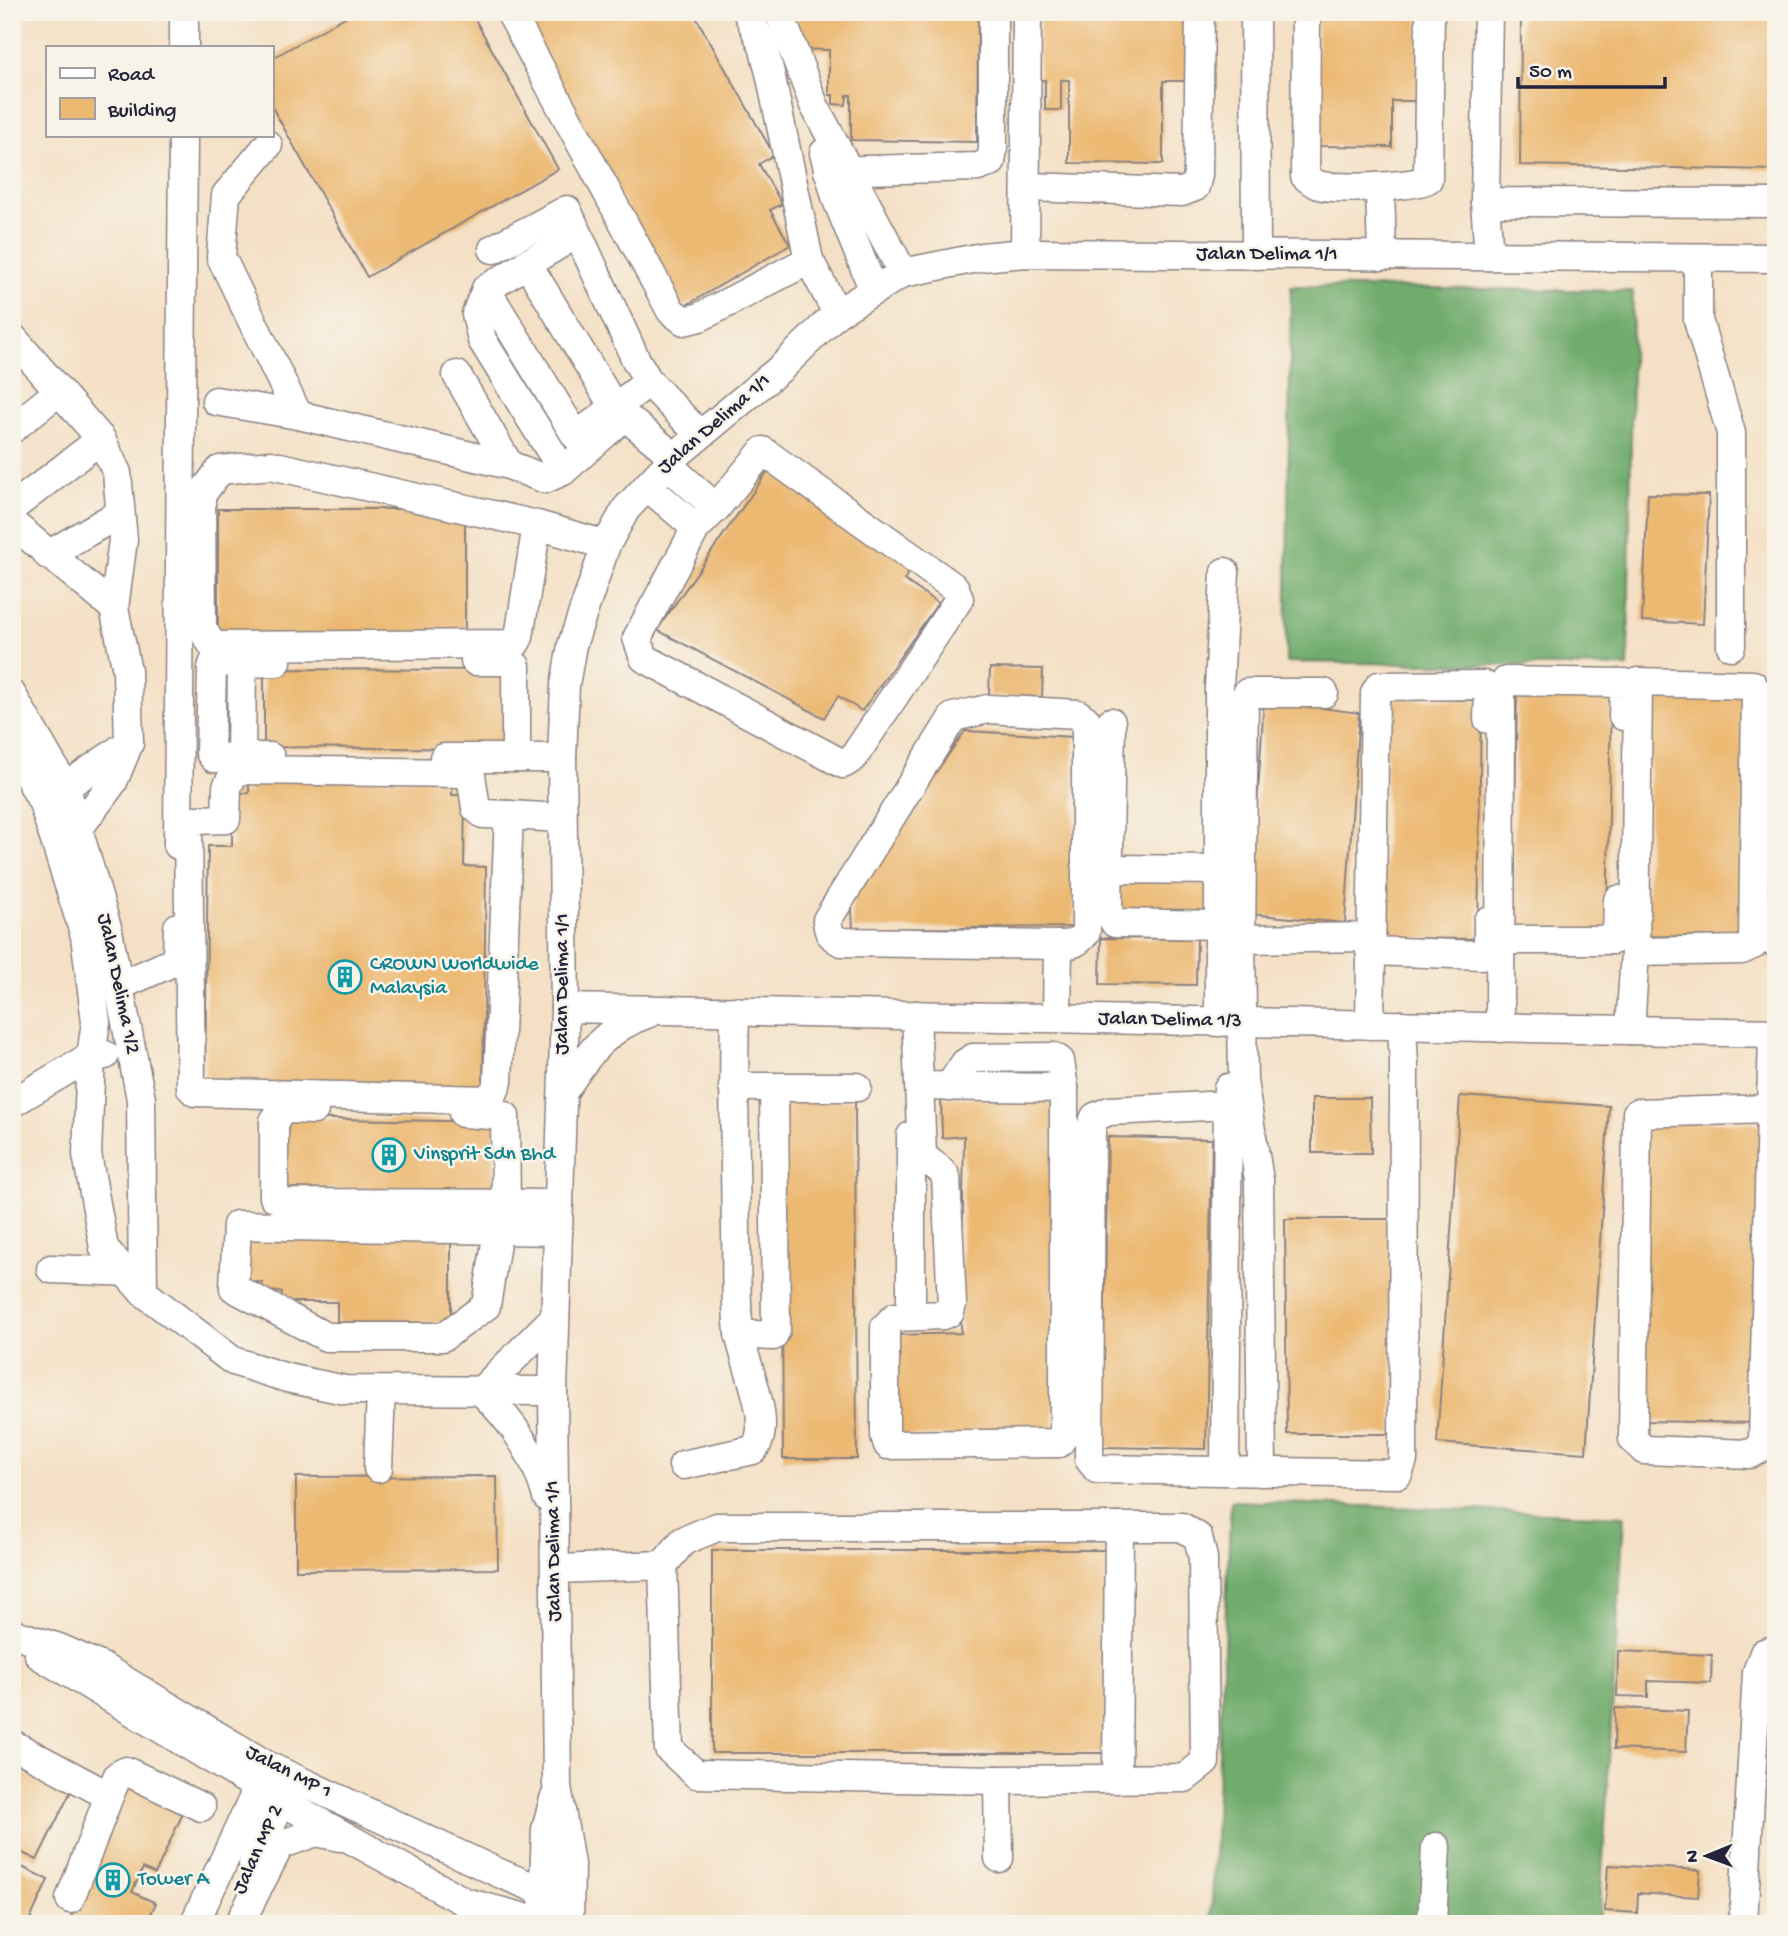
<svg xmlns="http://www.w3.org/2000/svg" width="1788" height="1936" font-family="'Gochi Hand',sans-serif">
<rect width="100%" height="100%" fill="#f7f3e8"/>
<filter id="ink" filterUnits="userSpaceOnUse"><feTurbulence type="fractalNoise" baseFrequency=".0143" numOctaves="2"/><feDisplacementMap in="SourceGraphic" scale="14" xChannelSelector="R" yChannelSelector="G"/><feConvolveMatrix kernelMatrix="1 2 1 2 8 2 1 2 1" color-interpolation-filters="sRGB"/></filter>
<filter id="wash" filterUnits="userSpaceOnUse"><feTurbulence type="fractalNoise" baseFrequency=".00686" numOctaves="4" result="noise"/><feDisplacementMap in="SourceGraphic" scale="28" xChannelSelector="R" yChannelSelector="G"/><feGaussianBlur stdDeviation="1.57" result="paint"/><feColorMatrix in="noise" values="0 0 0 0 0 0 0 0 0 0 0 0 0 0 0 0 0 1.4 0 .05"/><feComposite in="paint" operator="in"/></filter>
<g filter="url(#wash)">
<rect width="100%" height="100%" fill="#f4e0c5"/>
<g fill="#71ac6d" stroke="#4a6754" stroke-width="2">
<path d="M1291,286L1633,291L1628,667L1286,662Z"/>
<path d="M1231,1501L1624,1516L1599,1924H1211Z"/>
</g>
<g id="blocks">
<g fill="#ecb973">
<path d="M354,12H471L558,169L367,277L271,105V59Z"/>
<path d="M516,12H693L774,155L759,164L782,204L770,210L790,245L683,307Z"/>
<path d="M798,12H978L977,142L851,140V95H847L846,105L833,104V95H829V50L798,49Z"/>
<path d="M1040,12H1191V81H1163V164L1069,163V80H1061V110H1045V80H1039Z"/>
<path d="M1317,12H1418V101H1392V147L1319,146Z"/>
<path d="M1521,12H1776V170L1520,165Z"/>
<path d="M770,468L914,564L904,580L938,603L862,711L838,696L824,718L657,630Z"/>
<path d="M1648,494L1709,495L1703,624L1642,621Z"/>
<rect x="218" y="509" width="247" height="128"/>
<path d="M990,668L1043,669L1042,697L989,696Z"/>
<path d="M264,669L506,670V749L264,747Z"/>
<path d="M1517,694L1611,695L1607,931L1513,929Z"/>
<path d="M1651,694L1746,695L1741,937L1647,936Z"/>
<path d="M1387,699L1481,700L1478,939L1384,938Z"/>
<path d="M1264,700L1359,713L1345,923L1250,914Z"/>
<path d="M965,731L1074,737V927L853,929L851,893Z"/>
<path d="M249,777L452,780V795H465L464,866L486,867L483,1091L205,1087L208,846H232V793H249Z"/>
<path d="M1116,880L1208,884L1207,916L1115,913Z"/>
<path d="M1101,938L1197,939L1196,985L1100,984Z"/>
<path d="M1460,1096L1609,1106L1586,1453L1437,1443Z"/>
<path d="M941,1097L1053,1102L1054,1434L899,1436L896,1335L961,1333L964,1136L942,1138Z"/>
<path d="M1312,1098H1370L1371,1153H1312Z"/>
<path d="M781,1100H855L857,1459H783Z"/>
<path d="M284,1118L495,1122L494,1199L451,1191L283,1188Z"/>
<path d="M1647,1121L1762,1123L1757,1423L1642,1421Z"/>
<path d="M1108,1137L1212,1139L1206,1449L1102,1447Z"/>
<path d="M1285,1219H1391L1392,1434H1287Z"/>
<path d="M247,1232L451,1233V1323L337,1322V1302H281L282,1292L263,1291L262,1282H247Z"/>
<path d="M497,1476L498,1569L296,1570V1477Z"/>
<path d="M712,1550H1106L1105,1753H712Z"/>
<path d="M1618,1651L1712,1655L1711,1683L1648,1681V1697L1617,1696Z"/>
<path d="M1615,1708L1688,1711L1686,1752L1614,1749Z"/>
<path d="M12,1759L72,1789L37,1860L12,1848Z"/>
<path d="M126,1781L185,1809L155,1874L143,1868L132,1892L156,1903L146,1924H68L103,1849Z"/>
<path d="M12,1862L48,1880L28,1924H12Z"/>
<path d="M1608,1865L1700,1870L1698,1897L1638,1893L1637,1913L1605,1911Z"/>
</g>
</g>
</g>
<g filter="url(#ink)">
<use href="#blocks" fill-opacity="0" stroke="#8b8180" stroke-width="2"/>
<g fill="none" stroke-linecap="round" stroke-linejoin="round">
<defs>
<g id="minor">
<path d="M510,12L671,311L684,321L700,317L809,260"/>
<path d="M747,12L763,46L770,73L809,260L837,313"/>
<path d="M779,12L814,105L903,273"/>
<path d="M1255,12L1256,255"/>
<path d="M1306,12L1305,176C1309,179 1314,184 1319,185C1332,190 1418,187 1428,179L1430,12"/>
<path d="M1488,12L1485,202L1776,203"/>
<path d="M184,47V12"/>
<path d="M268,145L226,195L221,257L298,415"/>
<path d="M824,153L837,200L874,291"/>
<path d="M828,171L978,167L991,162L993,148V12"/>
<path d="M1026,187L1182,192L1195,187L1198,175L1200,12"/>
<path d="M1380,187L1382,256"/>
<path d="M1485,202L1489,256"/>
<path d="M493,249L567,210L636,360L649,382L700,435"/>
<path d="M1025,253L1027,12"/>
<path d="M1698,258V320L1731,433V646"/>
<path d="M527,263L614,407"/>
<path d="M486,289L576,436L649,382"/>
<path d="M12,337L101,439L117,473L123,540L114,608L127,671L129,743L113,782L79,828"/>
<path d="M457,375L509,465"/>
<path d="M216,401L298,415L509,465L545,479L563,471L625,416L674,457"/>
<path d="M12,429L58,392"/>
<path d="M763,451L955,588L959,599L853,758L843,764L644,658L637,638L696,528L716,508Z"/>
<path d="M667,464L716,508"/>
<path d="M563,471L482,340L476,314L486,289L578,233"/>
<path d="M647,486L696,528"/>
<path d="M12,508L101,439"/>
<path d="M12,523L114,608"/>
<path d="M537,525L519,637L515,644L213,646L202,628L201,495L220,470L271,465L537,525L606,545"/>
<path d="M48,555L120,513"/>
<path d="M475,661H508L516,666V758"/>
<path d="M12,695L66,788L108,931L141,1099L143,1292"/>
<path d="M988,709L1078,714L1086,720V932C1078,944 1071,945 1058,945L841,942C830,936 828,932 827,920L953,717Z"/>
<path d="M1111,722L1108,912L1115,923L1220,925"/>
<path d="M12,746L43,803L85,936L96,1022L91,1056L87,1154L104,1248L143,1292L233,1361L287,1378L345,1390L553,1391"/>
<path d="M241,757L214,758L210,753L212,668L214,662L242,663"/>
<path d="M270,757H241L242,663L277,662"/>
<path d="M444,758H562"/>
<path d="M243,770L462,773L471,775L476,808L483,814L509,815L498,1082L494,1092L486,1100L195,1092L191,1088L188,827L195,820L226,819L227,787L234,773Z"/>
<path d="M51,797L129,743"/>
<path d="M509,815L562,818"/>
<path d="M178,845L183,135"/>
<path d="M1109,869L1221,870"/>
<path d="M1776,909V944"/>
<path d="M1241,939L1244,699L1247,693H1324"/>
<path d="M1500,940H1613L1617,935L1618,900"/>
<path d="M1370,951L1482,955L1488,948V921"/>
<path d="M119,986L173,962L177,954L178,927"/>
<path d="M565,1008L1776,1033"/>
<path d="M916,1015L922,1153C928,1165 941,1166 946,1177L952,1304L950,1312L944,1315L895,1317L885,1327V1436L888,1445L1059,1443L1064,1436V1088L920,1086"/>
<path d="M1057,1018L1058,945"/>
<path d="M1219,1022V688L1225,572"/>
<path d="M1370,1025L1375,693L1379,686L1484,685L1489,693L1488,719"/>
<path d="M1500,1028L1501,689L1506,681L1624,683L1623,716"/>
<path d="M1630,1030L1635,952L1638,682L1753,685L1756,690L1753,945L1742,950L1635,952"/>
<path d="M733,1087H857"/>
<path d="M949,1087L965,1063L973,1058L1054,1057L1060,1061L1064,1088"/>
<path d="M563,1092C588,1054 605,1028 649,1013"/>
<path d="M12,1103L91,1056L105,1055"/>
<path d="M1228,1105L1109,1111L1095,1117L1091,1127L1089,1459L1097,1469L1398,1474L1403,1460L1404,1064L1402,1025"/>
<path d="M1771,1109L1763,1439L1759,1449L1750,1454L1644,1450L1633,1439L1637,1113Z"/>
<path d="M1771,1109L1773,1033"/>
<path d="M314,1110L282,1109L274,1121V1197L285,1203L559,1204"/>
<path d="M463,1113L505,1116L506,1204"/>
<path d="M498,1230L486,1306L443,1337H326L234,1288L237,1225L558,1231"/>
<path d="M51,1269L133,1272"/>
<path d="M911,1315V1136"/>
<path d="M739,1334L773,1336L776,1330L774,1088"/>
<path d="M683,1465L753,1450C776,1425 743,1362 739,1332C735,1299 737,1264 736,1231C735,1158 733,1085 735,1011"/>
<path d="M378,1468L381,1391"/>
<path d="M1225,1470L1228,1088"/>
<path d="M1262,1472L1259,1180L1243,1081L1241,939L1370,937"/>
<path d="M547,1497C535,1454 513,1422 481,1391L555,1317"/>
<path d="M556,1569L663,1565L683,1541L717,1527H1182L1198,1537L1203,1558L1205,1762L1185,1778L998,1780L696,1774L669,1749L663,1565"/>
<path d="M12,1633L59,1648L102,1667L268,1766L499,1873L569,1902"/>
<path d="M39,1655L281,1801L465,1902L548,1924"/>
<path d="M12,1744L109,1796L118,1775L126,1771L201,1807"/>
<path d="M1117,1779L1119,1527"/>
<path d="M998,1780L999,1858"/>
<path d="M253,1864L288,1786"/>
<path d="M70,1899L109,1796"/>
<path d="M543,1908L546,1829L554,1799"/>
<path d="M194,1924L266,1771"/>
<path d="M239,1924L280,1845L316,1832L340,1837"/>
<path d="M569,1924L570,1864L557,1786L553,1391L565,1008L562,758L565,685L572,645L606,545L626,509L674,457L781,368L837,313L903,273L982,257L1025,253L1776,258"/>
<path d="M1432,1924L1436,1847"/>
<path d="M1743,1924L1757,1672L1764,1653L1776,1649"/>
</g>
</defs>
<use href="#minor" stroke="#8b8180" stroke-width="31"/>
<use href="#minor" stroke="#fff" stroke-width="28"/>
</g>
</g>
<defs>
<symbol id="building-ring" viewBox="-11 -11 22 22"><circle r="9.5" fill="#f7f3e8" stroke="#0f9aa8" stroke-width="1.5"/><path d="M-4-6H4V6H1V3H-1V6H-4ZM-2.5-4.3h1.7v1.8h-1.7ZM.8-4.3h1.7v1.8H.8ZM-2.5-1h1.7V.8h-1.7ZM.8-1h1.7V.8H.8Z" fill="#0f9aa8"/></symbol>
</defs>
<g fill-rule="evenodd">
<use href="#building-ring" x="326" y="958" width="38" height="38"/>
<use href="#building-ring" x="370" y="1136" width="38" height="38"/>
<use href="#building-ring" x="94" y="1861" width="38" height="38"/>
</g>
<g text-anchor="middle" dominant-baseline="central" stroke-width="5" stroke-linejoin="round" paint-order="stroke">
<g font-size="21" fill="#22223b" stroke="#f7f3e8">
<text x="1267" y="255">Jalan Delima 1/1</text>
<text transform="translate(715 425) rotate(-41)">Jalan Delima 1/1</text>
<text transform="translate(117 984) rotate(78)">Jalan Delima 1/2</text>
<text transform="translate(563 984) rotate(-90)">Jalan Delima 1/1</text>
<text transform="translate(1170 1021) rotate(1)">Jalan Delima 1/3</text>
<text transform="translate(555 1551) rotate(-91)">Jalan Delima 1/1</text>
<text transform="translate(288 1773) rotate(27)">Jalan MP 1</text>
<text transform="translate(259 1850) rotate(-66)">Jalan MP 2</text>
</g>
<g font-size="21" fill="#0d838f" stroke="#f7f3e8" text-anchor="start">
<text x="370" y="965">CROWN Worldwide<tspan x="370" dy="24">Malaysia</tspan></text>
<text x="414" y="1155">Vinsprit Sdn Bhd</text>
<text x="138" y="1880">Tower A</text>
</g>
</g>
<rect width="1788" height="1936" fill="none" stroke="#f7f3e8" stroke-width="42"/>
<rect x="46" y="46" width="228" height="91" fill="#f7f3e8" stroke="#a29fa3" stroke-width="2"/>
<rect x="60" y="68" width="35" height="10" fill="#ffffff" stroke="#a29fa3" stroke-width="2"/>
<text x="108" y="80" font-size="21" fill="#22223b">Road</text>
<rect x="60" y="98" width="35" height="21" fill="#ecb973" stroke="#a29fa3" stroke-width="2"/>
<text x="108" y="116" font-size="21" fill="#22223b">Building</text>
<g transform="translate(1707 1856) rotate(269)" stroke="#f7f3e8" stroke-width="5" paint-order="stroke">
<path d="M0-5L12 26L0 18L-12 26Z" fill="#22223b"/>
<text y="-10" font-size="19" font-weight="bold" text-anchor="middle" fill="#22223b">N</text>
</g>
<path d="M1518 77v10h147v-10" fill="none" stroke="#22223b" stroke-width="3.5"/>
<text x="1529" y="77" font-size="21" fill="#22223b" stroke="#f7f3e8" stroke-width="5" paint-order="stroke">50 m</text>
</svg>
